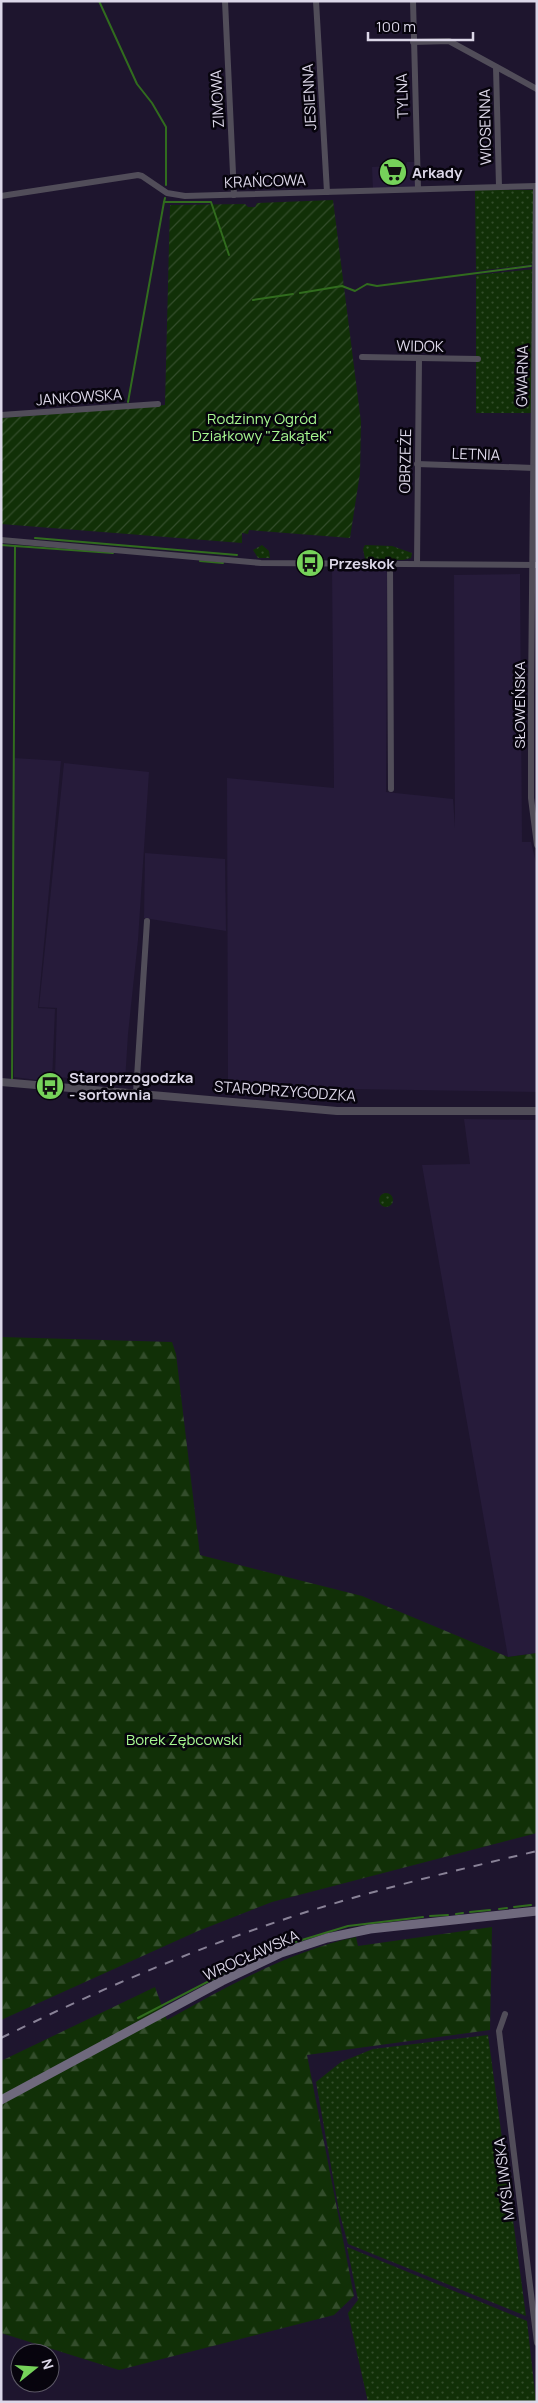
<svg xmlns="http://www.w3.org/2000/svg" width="538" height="2403" font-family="Manrope,sans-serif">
<defs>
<pattern id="grass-dots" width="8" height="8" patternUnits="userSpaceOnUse" patternTransform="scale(1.25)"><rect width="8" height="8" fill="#113007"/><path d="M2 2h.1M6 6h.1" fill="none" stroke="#334d2b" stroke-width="1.8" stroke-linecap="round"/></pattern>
<pattern id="forest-firs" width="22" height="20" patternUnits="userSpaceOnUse" patternTransform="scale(1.25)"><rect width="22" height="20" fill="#113007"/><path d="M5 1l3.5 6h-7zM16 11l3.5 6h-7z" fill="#334d2b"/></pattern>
<pattern id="garden-furrows" width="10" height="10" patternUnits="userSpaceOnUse" patternTransform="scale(1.25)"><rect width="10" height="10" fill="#113007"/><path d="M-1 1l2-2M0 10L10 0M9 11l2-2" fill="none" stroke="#334d2b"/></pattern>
</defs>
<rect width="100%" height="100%" fill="#1e152e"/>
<g fill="#261b3a">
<path d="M407,162H416L417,188L373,190L372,167L406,165Z"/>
<path d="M332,567L387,569L386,792L453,799L455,828L454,575L520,574L522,842H531L537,867V1092L228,1087L227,778L334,788Z"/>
<path d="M14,758L61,761L38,1008L55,1009L52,1082L14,1077Z"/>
<path d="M64,763L149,772L138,940L128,1034L125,1082L55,1077L57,1008L39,1007Z"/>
<path d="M145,853L225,859L226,931L144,918Z"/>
<path d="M464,1119L537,1120V1653L508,1657L422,1165L470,1164Z"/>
</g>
<g fill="url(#grass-dots)">
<path d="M475,190H535V264L476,271Z"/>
<path d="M534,269L533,413H476V275Z"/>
<path d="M262,545L269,551L270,558H258L253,550Z"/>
<path d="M365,545L392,546L412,553L411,558L403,560L365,559L363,549Z"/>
<circle cx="386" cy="1200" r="7"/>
<path d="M488,2035L526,2316L348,2244L339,2211L316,2082L341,2062L373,2049Z"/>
<path d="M347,2247L527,2321L536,2402H368L348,2313L358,2300Z"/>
</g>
<g fill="url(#forest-firs)">
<path d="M1,1337L172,1342L176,1354L200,1555L362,1596L508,1657L537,1653V1833L272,1902L198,1931L1,2020Z"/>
<path d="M492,1927L490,2030L307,2055L354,2296L334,2315L119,2370L1,2333V2061L155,1987L167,2020C226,1987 290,1951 356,1937L358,1946Z"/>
</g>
<path fill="url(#garden-furrows)" d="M333,200L361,422L360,473L350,538L249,530L248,534L242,533V543L1,524V418L165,405L170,205L245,204L248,207H255L257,203Z"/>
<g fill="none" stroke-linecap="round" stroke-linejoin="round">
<g stroke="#316c1e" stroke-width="2">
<path d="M99,1L137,84L152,103L166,127V185"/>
<path d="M165,198L164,202H211L229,255"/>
<path d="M300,293L342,286L355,291L367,284L377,286L531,266"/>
<path d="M253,300L293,294"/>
<path d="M128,402L164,202"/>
<path d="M35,538L237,555"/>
<path d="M1,545L113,553"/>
<path d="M200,561L223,563"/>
<path d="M12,1079L15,546"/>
<path d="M514,1907L531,1905"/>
<path d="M499,1909L507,1908"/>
<path d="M470,1912L490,1910"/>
<path d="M456,1914L463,1913"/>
<path d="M430,1916L448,1915"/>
<path d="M138,2018L269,1950L348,1926L423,1917"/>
</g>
<g stroke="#514d59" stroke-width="6">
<path d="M225,1L234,195"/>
<path d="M316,1L327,192"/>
<path d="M413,1L418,189"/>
<path d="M413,42L449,41L537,89"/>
<path d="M496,67L499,187"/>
<path d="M536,186L531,695V798L537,845"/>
<path d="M1,196L138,175L142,176L167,193L185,196L537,186"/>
<path d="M362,357L478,359"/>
<path d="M1,415L158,404"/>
<path d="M417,464L534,468"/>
<path d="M1,540L261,563L537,565"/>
<path d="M390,564L391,789"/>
<path d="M417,564L419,359"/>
<path d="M136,1093L147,921"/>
<path d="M505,2014L499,2031L537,2343"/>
</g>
<path stroke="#514d59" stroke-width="8" d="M1,1082L337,1111H537"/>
<path stroke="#6f697d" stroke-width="9" d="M1,2100L222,1981L281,1953L327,1938L370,1929L537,1911"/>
<path stroke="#898297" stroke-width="2" stroke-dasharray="9 9" stroke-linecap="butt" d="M1,2038C94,1992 189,1951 288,1918C369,1891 453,1871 537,1851"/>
</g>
<defs>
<symbol id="supermarket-disc" viewBox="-11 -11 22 22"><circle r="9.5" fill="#76d25a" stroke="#07040d"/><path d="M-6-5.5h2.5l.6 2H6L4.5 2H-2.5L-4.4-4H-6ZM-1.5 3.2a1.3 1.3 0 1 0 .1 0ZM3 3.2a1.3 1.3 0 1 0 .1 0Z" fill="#111"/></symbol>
<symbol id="bus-disc" viewBox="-11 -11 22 22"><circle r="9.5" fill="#76d25a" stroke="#07040d"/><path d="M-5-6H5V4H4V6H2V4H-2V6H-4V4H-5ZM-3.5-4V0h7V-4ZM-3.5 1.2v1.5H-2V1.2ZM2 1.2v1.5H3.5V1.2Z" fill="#111"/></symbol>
</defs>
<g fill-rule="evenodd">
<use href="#supermarket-disc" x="377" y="156" width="32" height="32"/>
<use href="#bus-disc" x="294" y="547" width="32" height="32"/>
<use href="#bus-disc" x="34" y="1070" width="32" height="32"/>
</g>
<g text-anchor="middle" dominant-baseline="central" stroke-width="5" stroke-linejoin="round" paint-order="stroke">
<g font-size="15" fill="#dcd7e8" stroke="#07040d">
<text transform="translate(402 96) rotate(-92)">TYLNA</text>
<text transform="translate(309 97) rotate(-93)">JESIENNA</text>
<text transform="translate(217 99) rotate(-93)">ZIMOWA</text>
<text transform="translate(485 127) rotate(-91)">WIOSENNA</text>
<text transform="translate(265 181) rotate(-2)">KRAŃCOWA</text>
<text transform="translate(420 346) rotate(1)">WIDOK</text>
<text transform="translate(522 376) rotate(-89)">GWARNA</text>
<text transform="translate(79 397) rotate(-4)">JANKOWSKA</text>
<text transform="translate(476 454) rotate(2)">LETNIA</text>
<text transform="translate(405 461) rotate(-89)">OBRZEŻE</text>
<text transform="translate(519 705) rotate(-90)">SŁOWEŃSKA</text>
<text transform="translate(285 1091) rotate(4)">STAROPRZYGODZKA</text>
<text transform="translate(251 1955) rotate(-24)">WROCŁAWSKA</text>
<text transform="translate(504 2179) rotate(-97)">MYŚLIWSKA</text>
</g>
<g font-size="15" font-weight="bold" fill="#dcd7e8" stroke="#07040d" text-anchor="start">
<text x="412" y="172">Arkady</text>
<text x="329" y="563">Przeskok</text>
<text x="69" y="1077">Staroprzogodzka<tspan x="69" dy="17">- sortownia</tspan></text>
</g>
<g font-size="15" fill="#a7f891" stroke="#07040d">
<text x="262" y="418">Rodzinny Ogród<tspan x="262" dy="17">Działkowy "Zakątek"</tspan></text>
<text x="184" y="1739">Borek Zębcowski</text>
</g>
</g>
<rect width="538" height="2403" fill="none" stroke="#dcd7e8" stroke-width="5"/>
<g transform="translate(35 2368) rotate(73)"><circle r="24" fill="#07040d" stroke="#5c5865"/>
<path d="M0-4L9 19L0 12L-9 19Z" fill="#76d25a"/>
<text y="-8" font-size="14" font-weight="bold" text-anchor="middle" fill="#dcd7e8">N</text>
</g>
<path d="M368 32v8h105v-8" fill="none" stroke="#dcd7e8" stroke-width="2.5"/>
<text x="376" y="32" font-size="15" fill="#dcd7e8" stroke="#07040d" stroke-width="4" paint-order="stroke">100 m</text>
</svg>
